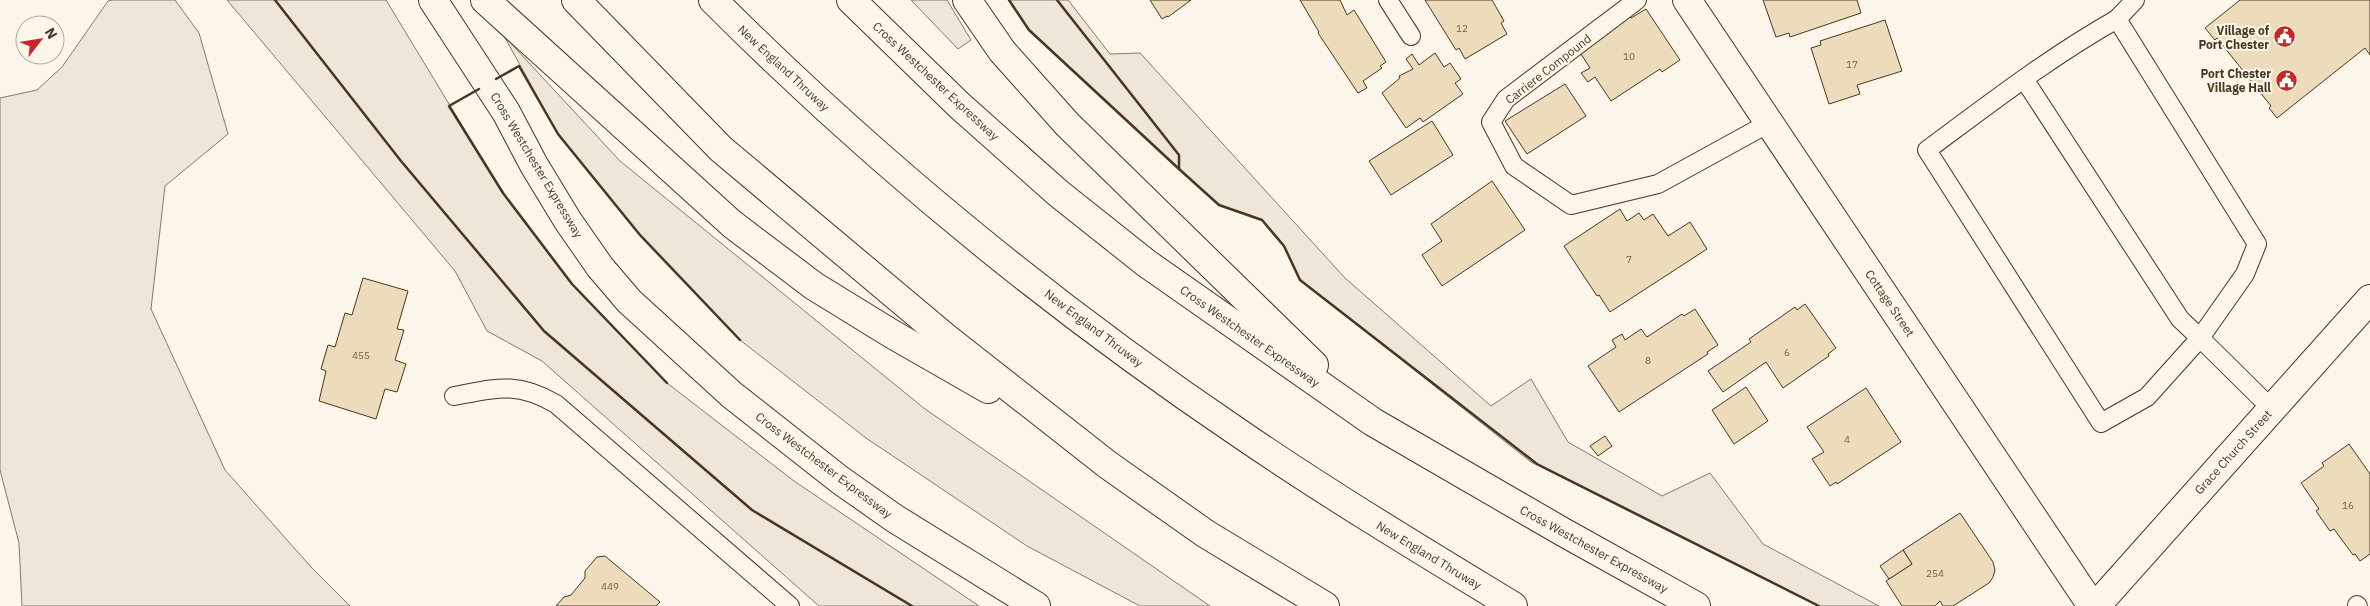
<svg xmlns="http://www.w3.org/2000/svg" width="2370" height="606" font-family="'IBM Plex Sans',sans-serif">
<rect width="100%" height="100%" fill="#fbf6e9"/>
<g fill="#ede6d9" stroke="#887966">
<path d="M112,0H175L199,33L228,134L165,186L151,309L225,470L311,567L350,606H22L19,543L0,470V98L37,90L62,67L108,1Z"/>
<path d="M227,0H386L503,193L572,284L667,383L794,481L979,606H819L542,361L487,331L455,271Z"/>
<path d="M911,0H947L971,40L958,49Z"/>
<path d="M1009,0H1068L1110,54L1140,53L1345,278L1491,406L1531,379L1568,442L1662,496L1710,473L1763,544L1879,606H1819L1531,462L1300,280L1284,246L1262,220L1219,205L1029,30Z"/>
<path d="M504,36L620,161L925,409L1210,606H1140L1027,546L866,438L740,340L640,235L558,134Z"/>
</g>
<g fill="#ecdcbc" stroke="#4a3520">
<path d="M1150,0H1191L1168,17L1167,16L1162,19Z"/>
<path d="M1300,0H1340L1347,15L1354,10L1386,62L1380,66L1382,68L1363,81L1367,88L1358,93L1318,33L1319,32Z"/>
<path d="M1425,0H1492L1504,21L1501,23L1507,34L1465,59L1459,48L1456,50Z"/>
<path d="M1763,0H1857L1861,13L1790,37L1789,33L1776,37Z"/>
<path d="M2240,0H2370V55L2365,48L2277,118L2269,108L2271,106L2217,38L2215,40L2205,28Z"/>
<path d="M1646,9L1680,60L1662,72L1660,69L1611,101L1595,77L1588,82L1581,73L1590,68L1579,51L1630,17L1631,18Z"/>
<path d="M1885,20L1902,71L1857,85L1860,94L1829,104L1811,48L1821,45L1820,41Z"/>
<path d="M1435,53L1444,67L1450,63L1461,79L1455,83L1463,94L1423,122L1420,118L1406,128L1382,93L1400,78L1399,76L1413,69L1406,59L1412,54L1419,65Z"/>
<path d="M1565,84L1586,116L1527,154L1505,121Z"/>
<path d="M1432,121L1453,155L1391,195L1369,161Z"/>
<path d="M1492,181L1525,230L1442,286L1422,255L1442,241L1431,224Z"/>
<path d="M1620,209L1627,221L1639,213L1644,220L1653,214L1668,236L1690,222L1707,249L1610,312L1599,295L1597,296L1564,246Z"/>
<path d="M363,278L408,291L397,329L404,330L395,360L406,364L397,392L385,389L376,419L319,401L326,371L321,369L328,345L335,347L345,313L352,315Z"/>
<path d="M1805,304L1836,348L1828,354L1829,356L1783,388L1766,362L1723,392L1708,371L1751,342L1749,339L1795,307L1797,310Z"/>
<path d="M1695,309L1718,345L1707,352L1708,354L1619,412L1588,366L1616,347L1612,340L1622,334L1625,340L1641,329L1647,337L1682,314L1684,316Z"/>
<path d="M1746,387L1768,421L1734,444L1712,410Z"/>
<path d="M1866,388L1901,442L1837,484L1836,482L1830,486L1812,459L1824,452L1807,427Z"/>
<path d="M1605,436L1612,446L1598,456L1590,446Z"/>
<path d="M2349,444L2370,474V554L2360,561L2355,554L2353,555L2334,529L2330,531L2316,511L2319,509L2301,483L2324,466L2322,463Z"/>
<path d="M1960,513L1993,562L1995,570L1993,577L1989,583L1953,606H1943L1940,601L1935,606H1902L1886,581L1912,564L1903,550Z"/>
<path d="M1903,550L1912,564L1889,579L1880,566Z"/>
<path d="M605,556L660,602L656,606H556L564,597L571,595L585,578V571L597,557Z"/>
</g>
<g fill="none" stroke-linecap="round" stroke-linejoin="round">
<defs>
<g id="lane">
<path d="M1388,0L1411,36"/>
<path d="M1637,0L1506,99L1491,122L1514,166L1571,205L1658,184L1769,123"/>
<path d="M2117,19L2135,0"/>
<path d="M2024,79L2180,319L2200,338L2245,274L2257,244L2117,19C2050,57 1989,104 1927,150L2101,423L2147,397L2200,338L2272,409"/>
<path d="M454,396C496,388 517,381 556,404L790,606"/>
<path d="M2357,605L2358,606"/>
</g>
<g id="secondary">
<path d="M1687,0L2092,606"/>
<path d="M2096,606L2370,299"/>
</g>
<g id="highway">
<path d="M433,0L506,112L534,165L568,221L600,267L629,301L732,395L840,480L894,518L1036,606"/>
<path d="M485,0L732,224L814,286L892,334L988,389"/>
<path d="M576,0L721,149L945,337L1108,465L1206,534L1325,606"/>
<path d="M713,0C874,161 1051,306 1239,433C1328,494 1421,550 1513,606"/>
<path d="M851,0L959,105L1058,193L1146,263L1373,422L1563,532L1696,606"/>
<path d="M967,0L1002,51L1067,124L1314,365"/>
</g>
</defs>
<use href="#lane" stroke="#4a3520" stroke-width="20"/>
<use href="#secondary" stroke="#4a3520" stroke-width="30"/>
<use href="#highway" stroke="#4a3520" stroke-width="30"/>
<use href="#lane" stroke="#fbf6e9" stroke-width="18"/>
<use href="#secondary" stroke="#fbf6e9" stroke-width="28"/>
<use href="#highway" stroke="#fbf6e9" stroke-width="28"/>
<g stroke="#4a3520" stroke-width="2.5">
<path d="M275,0L401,161L544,331L752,510L912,606"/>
<path d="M1009,0L1029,30L1179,169"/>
<path d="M1057,0L1179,155V169L1219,205L1262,220L1284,246L1300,280L1537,464L1819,606"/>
<path d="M496,79L519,66L558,134L640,235L740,340"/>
<path d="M479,89L449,106L503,193L572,284L667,383"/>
</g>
</g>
<defs>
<symbol id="civic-disc" viewBox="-11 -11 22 22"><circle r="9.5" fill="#c62828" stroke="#fbf6e9"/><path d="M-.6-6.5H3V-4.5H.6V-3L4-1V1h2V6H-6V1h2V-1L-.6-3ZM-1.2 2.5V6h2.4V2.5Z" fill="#fff"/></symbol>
</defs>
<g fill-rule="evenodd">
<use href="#civic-disc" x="2272" y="24" width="25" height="25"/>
<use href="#civic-disc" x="2274" y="68" width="25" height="25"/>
</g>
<g text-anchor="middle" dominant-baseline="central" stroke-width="4" stroke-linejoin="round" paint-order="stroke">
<g font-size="10" fill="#725f47">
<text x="1462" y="28">12</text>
<text x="1629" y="56">10</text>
<text x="1852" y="64">17</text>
<text x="1629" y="259">7</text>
<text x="1787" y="352">6</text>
<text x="361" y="355">455</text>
<text x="1648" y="360">8</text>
<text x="1847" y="439">4</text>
<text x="2348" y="505">16</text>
<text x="1935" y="573">254</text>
<text x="610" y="586">449</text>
</g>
<g font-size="12" font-weight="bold" fill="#4a3520" stroke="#fbf6e9" text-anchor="end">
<text x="2269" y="30">Village of<tspan x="2269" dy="14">Port Chester</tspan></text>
<text x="2271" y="73">Port Chester<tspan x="2271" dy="14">Village Hall</tspan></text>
</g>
<g font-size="12" fill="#4a3520" stroke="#fbf6e9">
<text transform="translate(784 68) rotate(43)">New England Thruway</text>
<text transform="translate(1548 69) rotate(-38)">Carriere Compound</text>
<text transform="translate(936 81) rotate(43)">Cross Westchester Expressway</text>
<text transform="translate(537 165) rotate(59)">Cross Westchester Expressway</text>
<text transform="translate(1890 303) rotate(56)">Cottage Street</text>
<text transform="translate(1094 328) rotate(37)">New England Thruway</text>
<text transform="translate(1250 336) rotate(35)">Cross Westchester Expressway</text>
<text transform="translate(2233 452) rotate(-48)">Grace Church Street</text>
<text transform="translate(824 465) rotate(37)">Cross Westchester Expressway</text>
<text transform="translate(1594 549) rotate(29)">Cross Westchester Expressway</text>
<text transform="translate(1429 555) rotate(31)">New England Thruway</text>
</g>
</g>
<g transform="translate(40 40) rotate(59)"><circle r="24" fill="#fbf6e9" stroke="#b4a999"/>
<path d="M0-4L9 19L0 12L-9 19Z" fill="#c62828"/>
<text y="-8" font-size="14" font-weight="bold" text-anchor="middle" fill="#4a3520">N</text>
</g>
</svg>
